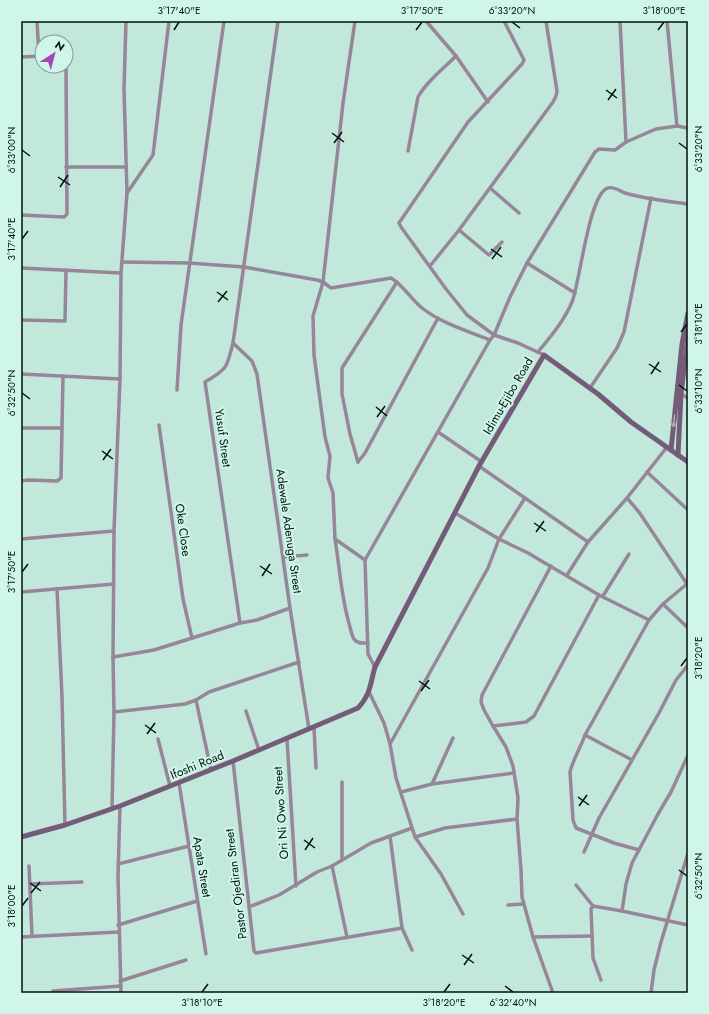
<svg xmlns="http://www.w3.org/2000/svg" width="709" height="1014" font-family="Jost,sans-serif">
<rect width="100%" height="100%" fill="#c2e8dc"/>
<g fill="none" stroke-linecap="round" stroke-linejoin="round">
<g stroke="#97869a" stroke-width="3.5">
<path d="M37,21L39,56"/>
<path d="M355,21L343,103L323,282L313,316L314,355L325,437L330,456L328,478L333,493L335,539L365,560L368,654L375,667"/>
<path d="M426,21L456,56L488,102"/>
<path d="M504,21L522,56L524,60L522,64L468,122L399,223L401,227L446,289L467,315L494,335L518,343L544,355"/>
<path d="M620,21L626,142"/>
<path d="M21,57L42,56"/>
<path d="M677,126L688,128"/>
<path d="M408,151L418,97C427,81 443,69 456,56"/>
<path d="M66,167H126"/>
<path d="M490,188L519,213"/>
<path d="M127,193L153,155L169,21"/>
<path d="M21,215L64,217L67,214L66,66"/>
<path d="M459,230L489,255L502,242"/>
<path d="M122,262L189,263L244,267L317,280L323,282L331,288L391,278C403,285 411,299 422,308C441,323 467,331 490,340L494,335L510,297L527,263L595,152L599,149L615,150L626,142L656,129L677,126L667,21"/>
<path d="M527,263L575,293"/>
<path d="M430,266L459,230L553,102L556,96L557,91L546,21"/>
<path d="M21,268L121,273"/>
<path d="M21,320L65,321L66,270"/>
<path d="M233,343L252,361L257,374L290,608L309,729"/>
<path d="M538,352C551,336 564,321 572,302C580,282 589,193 608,188C613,186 620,191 625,193C645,199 667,201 688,204"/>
<path d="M21,374L120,379"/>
<path d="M590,388L617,348L624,332L651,198"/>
<path d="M177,390L181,325L224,21"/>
<path d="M681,394L688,398"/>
<path d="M159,425L183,599L192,638"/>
<path d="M21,428H62"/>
<path d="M438,432L482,462"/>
<path d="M358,462L350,434L342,394V368L397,282"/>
<path d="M358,462L365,453L438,318"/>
<path d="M479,466L588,542"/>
<path d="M647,472L688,510"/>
<path d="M21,481L28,480L57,481L61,478L63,376"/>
<path d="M627,498L639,512L687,584"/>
<path d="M455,513L499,539L528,553L599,595L649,620L663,604L688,583"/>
<path d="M21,539L114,531"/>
<path d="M335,539C340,569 341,598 350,627C351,631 352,636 354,639C357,644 363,643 368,643"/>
<path d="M283,557L307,555"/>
<path d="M365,560L490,340"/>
<path d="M551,566L482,695L481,702L484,710L493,726L506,747L513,766L518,798L517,819L521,870L522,897L533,937L553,993"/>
<path d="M567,575L588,542L627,498L667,447"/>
<path d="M57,589L62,697L65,825"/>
<path d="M21,592L114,584"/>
<path d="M603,596L629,554"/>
<path d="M663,604L688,628"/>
<path d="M240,623L205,382C227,369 227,368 233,343L278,21"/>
<path d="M113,657L154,650L240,623L257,620L290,608"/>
<path d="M369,692L384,723L390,744L396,778L415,837L441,874L463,914"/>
<path d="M196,700L211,770"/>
<path d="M246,711L259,750"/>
<path d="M114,712L185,704L196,700L209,692L299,662"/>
<path d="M493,726L526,722L534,716L599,595"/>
<path d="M314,727L316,768"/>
<path d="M585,735L632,760"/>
<path d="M158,739L170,786"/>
<path d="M287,739L296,886"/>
<path d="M390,744L488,568L499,539L525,498"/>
<path d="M688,755L671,792L658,814L632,863L626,884L622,911L688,925"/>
<path d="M233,761L254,951L256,953L402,928"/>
<path d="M342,782V860"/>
<path d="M179,783L206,954"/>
<path d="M432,784L453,738"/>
<path d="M401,792L432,784L514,773"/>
<path d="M120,806L118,877L121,993"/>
<path d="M112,809L114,712L113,657L114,531L120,379L121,273L127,193L124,89L126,21"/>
<path d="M390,836L402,928L412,950"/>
<path d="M415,837L445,828L517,819"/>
<path d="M639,850L614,843L576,828L573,820L570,772C573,759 581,747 585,735L649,620"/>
<path d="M584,852L599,818L659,713L676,680L688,665"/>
<path d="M118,864L189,846"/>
<path d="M29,866L32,936"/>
<path d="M332,866L347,937"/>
<path d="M30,884L82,882"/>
<path d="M576,885L593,906"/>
<path d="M508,905L523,904"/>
<path d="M249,907L279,895L317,872L332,866L371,843L412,828"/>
<path d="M118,925L197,901"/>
<path d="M21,937L118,932"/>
<path d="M533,937L592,936"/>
<path d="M601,980L593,958L591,909L593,906L622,911"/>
<path d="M120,981L186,960"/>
<path d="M53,991L121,986"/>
<path d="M651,993L654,970L661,942L688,853"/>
</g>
<g stroke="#745c79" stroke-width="5">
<path d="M671,450L682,344L688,313"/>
<path d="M678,455L681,394L688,336"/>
<path d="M21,837L65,825L120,806L233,761L358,708C371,694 370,684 375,667L479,466L544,355L598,394L631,422L688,462"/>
</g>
</g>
<defs><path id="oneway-shaft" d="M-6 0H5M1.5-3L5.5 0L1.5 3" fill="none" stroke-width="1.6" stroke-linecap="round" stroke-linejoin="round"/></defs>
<use stroke="#a6b1b7" href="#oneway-shaft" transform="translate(674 421) rotate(95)"/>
<path fill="none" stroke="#05120e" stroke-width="1.5" d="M512,22L520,28M174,30L179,22M416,30L422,22M658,30L664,22M606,90L617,98M608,100L616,89M332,133L344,142M334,143L342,132M679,143L687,149M22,150L30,156M58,177L70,185M60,187L68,175M22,239L28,231M491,249L502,257M492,259L501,247M217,292L228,300M218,302L227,291M681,332L687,324M649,364L661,372M651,374L659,362M679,385L687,391M22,393L30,399M376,407L387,416M377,417L385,406M102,451L113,459M103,460L111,449M534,523L546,531M536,532L544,521M260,566L272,574M22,572L28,564M262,576L270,564M681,666L687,658M419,681L430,689M421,691L429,680M145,725L156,733M147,734L155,723M578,797L589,805M579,806L587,795M304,840L315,848M305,850L313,838M679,870L687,876M30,883L41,891M31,893L40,882M22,906L28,898M462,955L474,963M464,965L472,954M505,986L513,992M202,992L208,984M444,992L450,984"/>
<g text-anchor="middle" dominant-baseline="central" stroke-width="4" stroke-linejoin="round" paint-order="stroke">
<g font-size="12" fill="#05120e" stroke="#cff6e9">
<text transform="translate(508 396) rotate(-60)">Idimu-Ejibo Road</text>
<text transform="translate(223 438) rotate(82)">Yusuf Street</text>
<text transform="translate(183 530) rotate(82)">Oke Close</text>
<text transform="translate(289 531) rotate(82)">Adewale Adenuga Street</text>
<text transform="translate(197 765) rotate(-22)">Ifoshi Road</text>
<text transform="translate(281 813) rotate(-94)">Ori Ni Owo Street</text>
<text transform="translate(202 867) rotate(81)">Apata Street</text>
<text transform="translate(236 884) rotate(-97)">Pastor Ojediran Street</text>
</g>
</g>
<rect width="709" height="1014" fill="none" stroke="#cff6e9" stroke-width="44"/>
<g transform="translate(54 54) rotate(36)"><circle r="19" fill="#cff6e9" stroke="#7e9b91"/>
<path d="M0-3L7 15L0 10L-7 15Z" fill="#a349b5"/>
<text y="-6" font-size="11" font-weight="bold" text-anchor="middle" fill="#05120e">N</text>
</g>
<rect x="22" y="22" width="665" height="970" fill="none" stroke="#05120e" stroke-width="1.5"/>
<g font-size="10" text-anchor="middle" fill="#05120e">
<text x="179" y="14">3°17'40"E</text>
<text x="422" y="14">3°17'50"E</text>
<text x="512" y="14">6°33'20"N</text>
<text x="664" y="14">3°18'00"E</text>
<text transform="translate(698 149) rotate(-90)" y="4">6°33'20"N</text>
<text transform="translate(11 150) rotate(-90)" y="4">6°33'00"N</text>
<text transform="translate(11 239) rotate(-90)" y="4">3°17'40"E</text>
<text transform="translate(698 324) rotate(-90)" y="4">3°18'10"E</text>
<text transform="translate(698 391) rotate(-90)" y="4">6°33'10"N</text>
<text transform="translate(11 393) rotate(-90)" y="4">6°32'50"N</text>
<text transform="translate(11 572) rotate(-90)" y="4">3°17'50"E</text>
<text transform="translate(698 658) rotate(-90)" y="4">3°18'20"E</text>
<text transform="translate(698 876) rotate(-90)" y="4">6°32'50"N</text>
<text transform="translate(11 906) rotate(-90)" y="4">3°18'00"E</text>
<text x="202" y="1006">3°18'10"E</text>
<text x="444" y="1006">3°18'20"E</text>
<text x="513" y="1006">6°32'40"N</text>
</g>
</svg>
